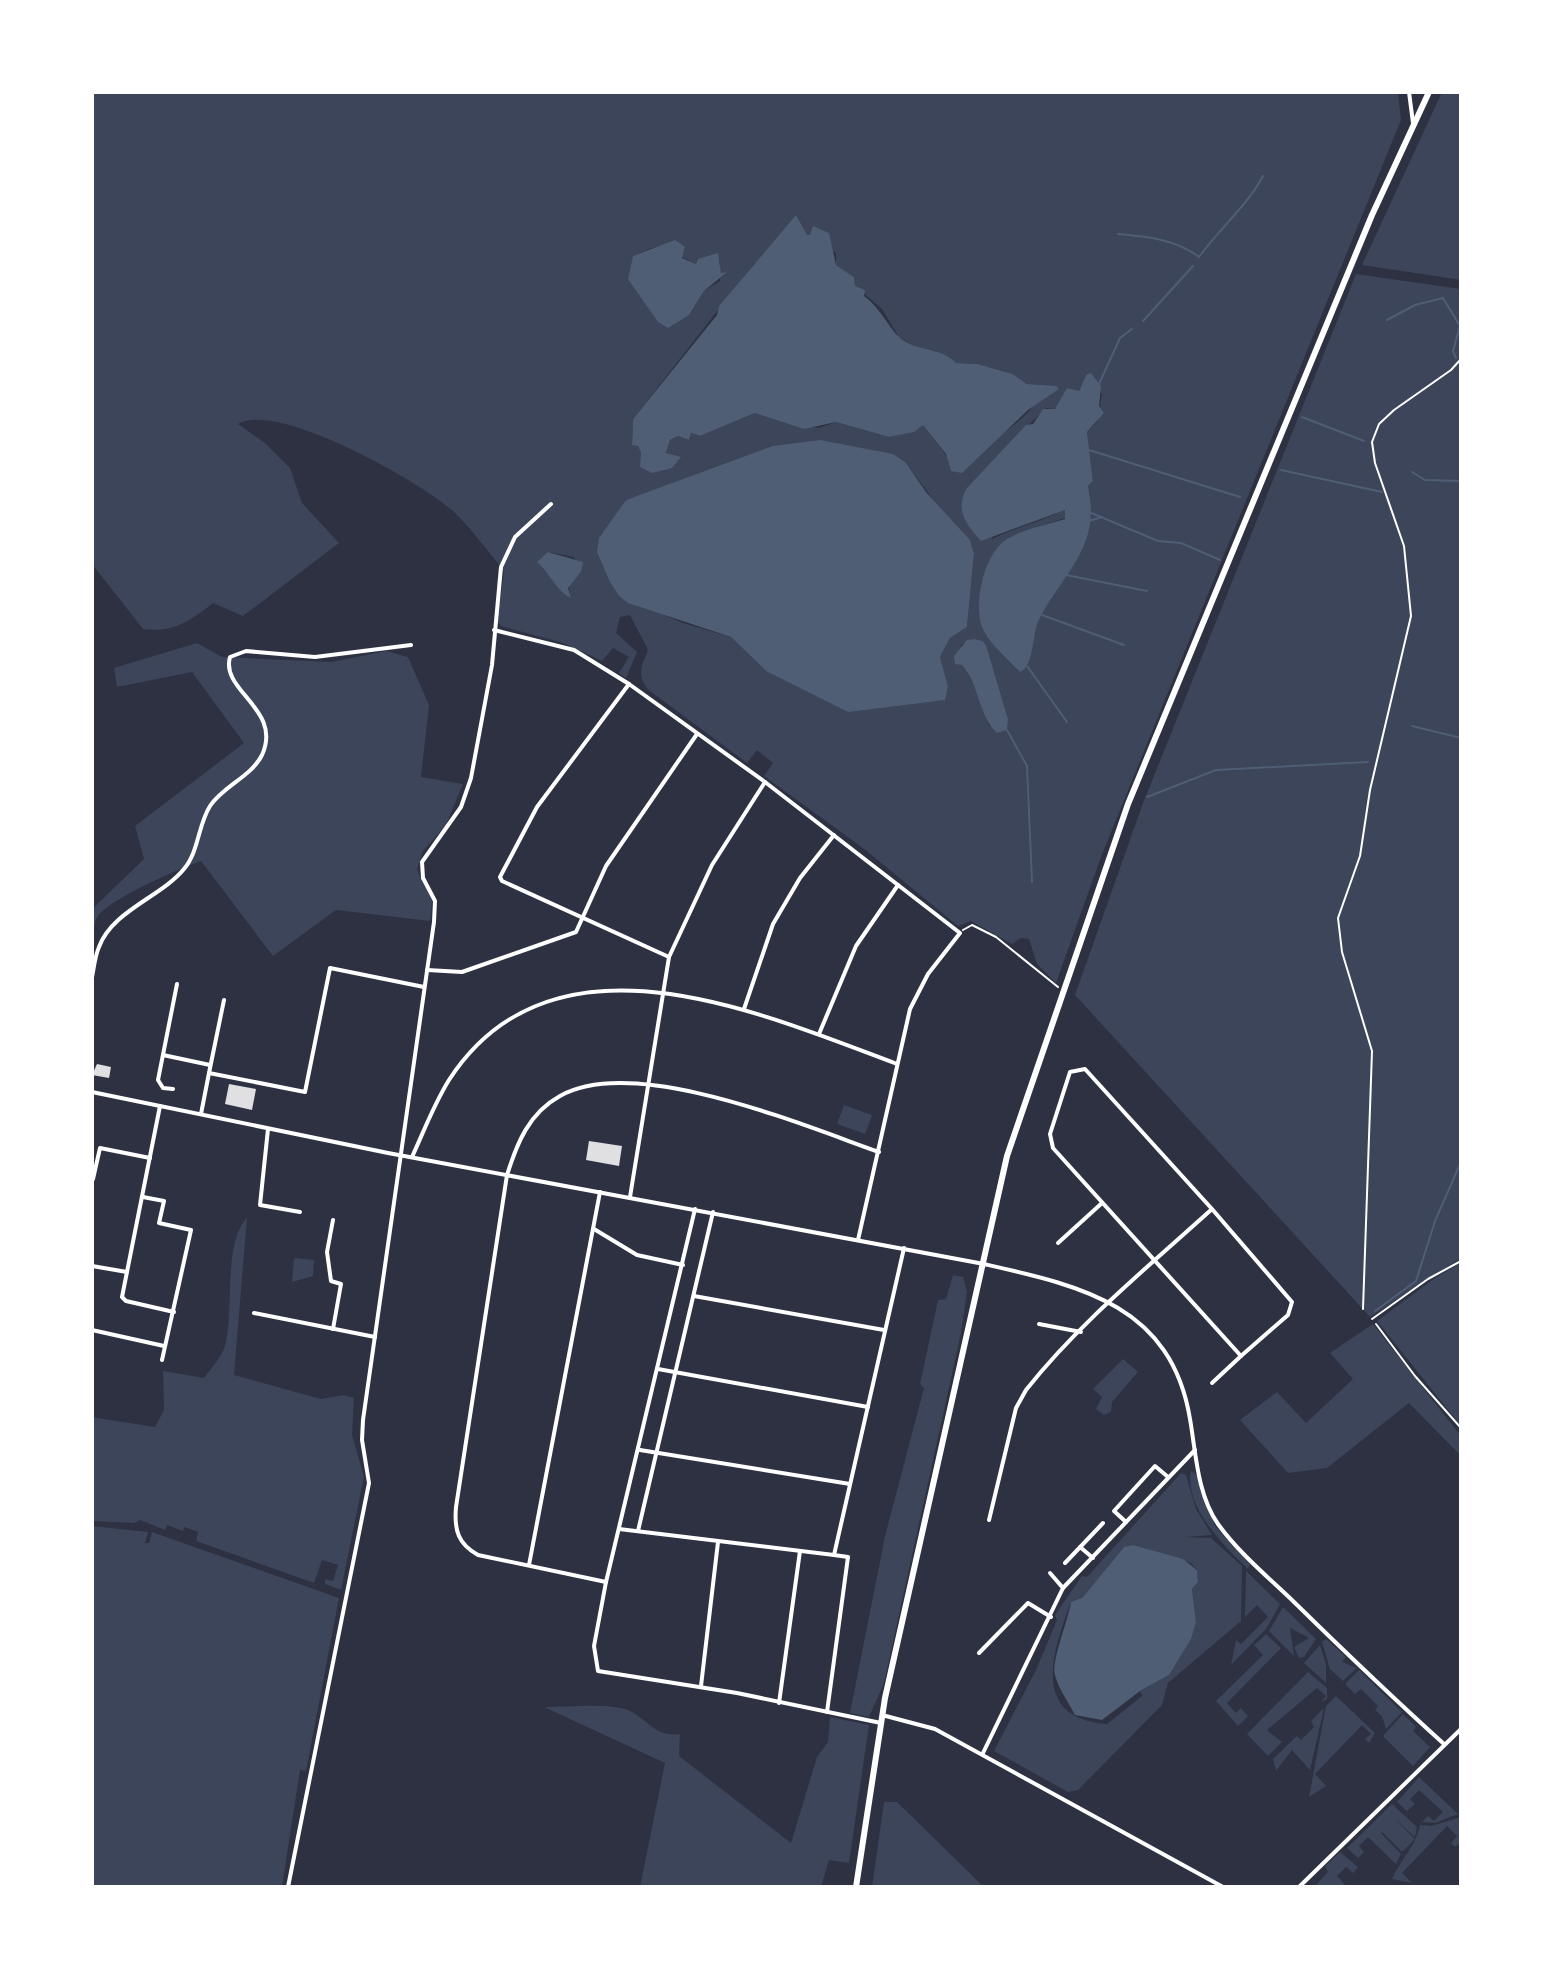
<svg xmlns="http://www.w3.org/2000/svg" width="1553" height="1979" font-family="'Asap Condensed',sans-serif">
<rect width="100%" height="100%" fill="#2d3142"/>
<g fill="#3c4559" fill-rule="evenodd">
<path d="M92,92H1398L1401,120L1101,857L1056,983L1037,964L1029,939L1021,938L1012,944L971,921L958,926L863,848L764,776L773,763L757,750L747,763L650,691C636,677 641,667 648,650L630,615L620,617L616,633L637,652L626,678L619,673L629,657L613,648L602,661L563,643L501,626L497,621L504,572L501,567C485,548 470,527 453,511C421,482 276,400 238,424L265,443L290,468L302,503L339,543L243,616L213,603C190,621 173,633 143,629L92,564ZM806,235L836,253V265L854,277L855,286L882,309L899,337L920,350L936,351L955,363L978,364L1013,374L1027,384L1042,387C1035,422 980,446 951,462L923,424L889,437L836,422L819,428L755,413L700,436L690,433L689,440L678,436L670,440L666,454L673,455L641,453L638,446L632,444L633,419L754,264ZM685,247L682,257L696,264L720,261V281L704,291L689,315L651,311L633,256L652,248ZM1086,375L1102,394L1097,422L1087,432L1093,481L1088,486L1090,494L1056,590L1036,625L1027,666L1009,537L1065,518V509C1041,522 1016,527 992,539L1004,449L1046,408L1054,409L1073,391H1079ZM906,463L974,555L967,627L950,638L940,657L948,686L766,671L731,637L683,623L619,596L626,500L697,477ZM548,552L574,557L581,572L569,585L570,597C553,584 550,572 548,552ZM974,639L987,648L1008,719L989,726C984,697 962,674 961,645Z"/>
<path d="M1442,92H1461V280L1362,265Z"/>
<path d="M1356,274L1461,289V1258L1370,1317L1075,995L1143,803Z"/>
<path d="M197,643L222,657L331,662L386,651L408,657L429,705L421,777L463,784L446,825L423,851L417,870L432,901L430,921L336,910L273,956L201,861C179,869 111,898 98,916C95,920 94,929 92,934V909L144,859L135,826L244,743L192,672L117,687L114,668Z"/>
<path d="M844,1105L872,1115L865,1134L837,1124Z"/>
<path d="M247,1218L234,1375L321,1399L343,1395L354,1398L352,1435L364,1477L341,1590L325,1584V1579L333,1581L338,1565L322,1560L314,1583L196,1541L198,1532L184,1527L183,1531L167,1525L165,1530L140,1520L134,1523L92,1521V1417L155,1427L164,1410L163,1371L204,1378C211,1368 221,1358 225,1346C234,1315 223,1241 247,1218Z"/>
<path d="M294,1258L314,1260L313,1276L292,1282Z"/>
<path d="M1461,1263V1426L1377,1321L1435,1278Z"/>
<path d="M953,1275L963,1277L967,1292L961,1333L884,1683L869,1717L850,1713L885,1536L924,1388L920,1384L938,1300L946,1299Z"/>
<path d="M1373,1324L1461,1436V1456L1409,1403L1327,1468L1288,1473L1240,1420L1277,1392L1306,1423L1353,1379L1330,1353Z"/>
<path d="M1123,1359L1138,1372L1112,1402L1111,1412L1104,1415L1096,1409L1102,1397L1093,1389Z"/>
<path d="M1191,1471L1197,1475L1215,1526L1250,1564L1248,1569C1225,1547 1184,1507 1191,1471Z"/>
<path d="M1181,1473L1186,1475L1196,1509L1212,1535L1185,1537L1211,1538L1242,1566L1241,1621L1168,1683L1162,1705L1078,1790L1068,1792L994,1751L1036,1670L1057,1620L1055,1615L1082,1576L1087,1577ZM1133,1545L1191,1563L1197,1570L1198,1582L1192,1589L1196,1622L1178,1657L1169,1675L1140,1691L1142,1696L1107,1724C1030,1718 1052,1653 1071,1602L1084,1596L1124,1547Z"/>
<path d="M92,1526L148,1532L145,1543H149L152,1532L339,1598L306,1771L300,1770L282,1887H92Z"/>
<path d="M1246,1571L1280,1604L1267,1628L1231,1665L1236,1640L1241,1644L1268,1617L1257,1605L1245,1617Z"/>
<path d="M1283,1607L1316,1639L1304,1657L1299,1658L1294,1647L1309,1638L1290,1628L1294,1656L1269,1631Z"/>
<path d="M1266,1634L1281,1648L1227,1703L1236,1713L1241,1708L1248,1716L1238,1726L1216,1701L1263,1655L1254,1645Z"/>
<path d="M1326,1639L1346,1657L1342,1662L1357,1668L1343,1681L1330,1669L1322,1642Z"/>
<path d="M1320,1645L1326,1664V1683L1304,1663Z"/>
<path d="M1359,1670L1402,1712L1386,1729L1382,1716L1375,1710L1378,1706L1361,1689L1355,1694L1345,1684Z"/>
<path d="M1308,1672L1327,1688V1699L1321,1702L1326,1696L1317,1688L1267,1730L1282,1742L1268,1756L1247,1734Z"/>
<path d="M1336,1696L1375,1733L1369,1743L1365,1739L1371,1734L1362,1725L1315,1774L1326,1786L1309,1797L1326,1706Z"/>
<path d="M544,1707C566,1707 605,1703 625,1709C647,1716 653,1738 680,1734L679,1756L791,1843L817,1757L828,1742L830,1717L869,1725L849,1863L829,1860L821,1887H640L665,1763Z"/>
<path d="M1324,1708L1310,1770L1292,1750L1276,1771L1273,1759L1297,1736L1301,1740L1314,1727L1311,1721Z"/>
<path d="M1403,1714L1416,1727L1413,1731L1430,1747L1413,1766L1383,1736Z"/>
<path d="M1419,1777L1458,1814L1435,1823L1422,1822L1428,1816L1434,1821L1443,1812L1419,1790L1410,1799L1415,1804L1407,1811L1397,1802Z"/>
<path d="M884,1802H897L984,1887H872Z"/>
<path d="M1392,1804L1417,1827L1415,1837L1395,1819L1415,1839L1402,1852L1382,1832L1384,1829L1381,1833L1401,1854L1396,1864L1368,1837L1359,1846L1364,1852L1358,1858L1347,1848Z"/>
<path d="M1461,1817V1842L1455,1847L1451,1843L1457,1836L1447,1826L1402,1873L1412,1883L1392,1879C1401,1859 1416,1846 1420,1825L1431,1826Z"/>
<path d="M1340,1852L1358,1867L1353,1873L1346,1867L1337,1876L1347,1887H1314L1328,1872L1325,1866Z"/>
</g>
<g fill="#4f5d75">
<path d="M796,215L807,235H810L813,226L829,233L836,265L854,277L855,286L865,290L864,296C883,310 889,330 903,340C920,352 941,347 956,363L978,364L1013,374L1027,384L1056,386L1059,389L1028,410L962,473L951,471L946,454L923,425L914,432L889,437L836,422L804,429L755,413L700,436L691,433L689,440L678,436L670,440L666,453L681,457L672,468L652,473L640,467L641,453L638,446L632,445L633,419L717,315L719,306Z"/>
<path d="M675,240L685,247L682,258L696,264L698,259L718,253L721,273L727,272L704,291L689,315L668,328L658,322L628,279L633,256Z"/>
<path d="M1091,373L1101,386L1099,406L1104,413L1087,432L1093,481L1088,486C1102,548 1063,572 1038,622C1032,635 1034,667 1020,672C1008,659 986,641 981,624C974,600 985,552 1007,539C1023,529 1047,525 1065,519V510L981,541C966,524 955,511 966,489L1026,425L1033,424L1043,409H1055L1067,388L1079,391L1086,375Z"/>
<path d="M820,440L893,454L906,463L926,492L970,540L974,554L967,627L950,638L940,657L948,686L945,700L848,712L766,671L731,637L628,603L619,596L610,582L597,552L599,538L626,500L773,446Z"/>
<path d="M548,552L583,562L581,572L568,588L571,598C556,591 550,573 537,562Z"/>
<path d="M974,639L983,641L987,648L1008,719L1007,730L997,733C979,717 979,684 962,665L955,664L954,656L967,640Z"/>
<path d="M1133,1545L1183,1559L1197,1570L1198,1582L1192,1589L1196,1622L1191,1639L1169,1675L1140,1691L1102,1720L1075,1715C1069,1703 1058,1688 1055,1675C1051,1661 1068,1621 1071,1602L1083,1597L1124,1547Z"/>
</g>
<g fill="none" stroke-linecap="round" stroke-linejoin="round">
<g stroke="#4f5d75" stroke-width="2">
<path d="M1118,234C1148,237 1175,239 1199,257C1219,229 1247,206 1263,176"/>
<path d="M1387,320L1415,305L1443,298L1460,326L1453,351L1456,358"/>
<path d="M1143,321L1193,266"/>
<path d="M1099,384L1120,338L1132,329"/>
<path d="M1302,417L1364,441"/>
<path d="M1089,450L1240,497"/>
<path d="M1281,470L1382,492"/>
<path d="M1412,472L1425,480L1461,481"/>
<path d="M1089,512L1158,541L1181,543L1220,560"/>
<path d="M1089,521L1102,517"/>
<path d="M1066,575L1147,591"/>
<path d="M1042,615L1124,645"/>
<path d="M1027,666L1067,722"/>
<path d="M1412,726L1461,738"/>
<path d="M1007,730L1027,766L1032,882"/>
<path d="M1147,797L1216,770L1368,762"/>
<path d="M1461,1122V1141"/>
<path d="M1375,1311L1416,1281L1435,1221L1461,1162"/>
</g>
</g>
<g fill="#e0e0e3">
<path d="M97,1064L111,1067L109,1078L92,1075Z"/>
<path d="M229,1084L256,1089L252,1110L225,1104Z"/>
<path d="M589,1141L622,1146L619,1166L586,1160Z"/>
</g>
<g fill="none" stroke-linecap="round" stroke-linejoin="round">
<g stroke="#fff" stroke-width="2">
<path d="M963,930L972,925L996,937L1058,987"/>
<path d="M1363,1309L1372,1051L1342,952L1338,918L1360,856L1370,790L1411,616L1404,546L1375,463L1372,442L1379,424L1394,410L1451,370L1461,359"/>
<path d="M1376,1324L1415,1376L1461,1428"/>
</g>
<path stroke="#fff" stroke-width="2" d="M1372,1319L1428,1279L1461,1261"/>
<g stroke="#fff" stroke-width="4">
<path d="M494,630L574,650L629,684L765,782L960,933L928,974L910,1009L858,1240"/>
<path d="M629,684L537,807L500,877L502,881L669,957"/>
<path d="M427,970L462,972L576,932L606,866L697,734"/>
<path d="M92,977C94,967 95,956 99,947C112,911 161,897 184,869C199,851 198,825 210,806C223,786 251,777 262,755C283,709 220,691 230,657L246,651L315,657L411,645"/>
<path d="M224,1000L209,1073L305,1092L330,968L424,987"/>
<path d="M744,1009L773,924L800,878L834,835"/>
<path d="M819,1034L856,946L898,885"/>
<path d="M163,1055L210,1065"/>
<path d="M173,1089L163,1088L158,1080L177,984"/>
<path d="M160,1106L122,1297L126,1301L174,1312"/>
<path d="M201,1114L209,1073"/>
<path d="M268,1129L260,1205L300,1212"/>
<path d="M412,1157C424,1131 434,1104 449,1080C553,920 760,1013 897,1064"/>
<path d="M93,1179L100,1148L150,1158"/>
<path d="M143,1197L164,1201L159,1223L191,1230L162,1360"/>
<path d="M630,1197L669,957L712,865L765,782"/>
<path d="M695,1209L606,1582L594,1646L598,1671L737,1693L881,1723"/>
<path d="M594,1229L637,1255L683,1265"/>
<path d="M1058,1243L1102,1203"/>
<path d="M984,1264C1081,1286 1171,1305 1190,1419C1196,1453 1197,1494 1218,1524C1239,1553 1268,1577 1294,1602C1343,1650 1393,1698 1444,1744"/>
<path d="M92,1266L127,1272"/>
<path d="M694,1296L884,1330"/>
<path d="M254,1313L375,1337"/>
<path d="M1039,1324L1081,1332"/>
<path d="M333,1329L341,1284L331,1281L327,1252L333,1220"/>
<path d="M92,1330L164,1346"/>
<path d="M658,1369L868,1407"/>
<path d="M1212,1383L1241,1356"/>
<path d="M640,1450L850,1484"/>
<path d="M989,1520L1016,1408L1026,1390C1079,1323 1148,1267 1212,1209L1085,1069L1070,1072L1050,1134L1053,1148L1241,1356L1288,1315L1292,1302L1212,1209"/>
<path d="M1126,1522L1114,1511L1155,1466L1168,1477"/>
<path d="M619,1529L834,1555"/>
<path d="M638,1531L713,1212"/>
<path d="M1080,1547L1093,1558"/>
<path d="M1065,1563L1103,1523"/>
<path d="M529,1565L600,1192"/>
<path d="M1050,1573L1063,1588"/>
<path d="M606,1582L478,1555C458,1544 454,1530 456,1507L507,1175C517,1143 529,1113 560,1096C634,1054 802,1125 879,1152"/>
<path d="M979,1653L1028,1603L1051,1617"/>
<path d="M701,1686L718,1542"/>
<path d="M779,1703L800,1551"/>
<path d="M827,1712L848,1557L834,1555L904,1248"/>
<path d="M882,1715L935,1729L1223,1887"/>
<path d="M983,1753L1063,1588L1195,1450"/>
<path d="M288,1887L369,1483L362,1440L363,1420L434,922L435,901L423,878L422,862L461,807L471,778L492,665L501,567L515,537L551,504"/>
<path d="M1299,1887L1461,1729"/>
</g>
<g stroke="#fff" stroke-width="4">
<path d="M1409,92L1413,123"/>
<path d="M92,1092L388,1153L984,1264"/>
</g>
<path stroke="#fff" stroke-width="6" d="M856,1887L885,1698L1007,1156L1128,804L1372,215L1429,92"/>
</g>
<rect width="1553" height="1979" fill="none" stroke="#ffffff" stroke-width="188"/>
</svg>
